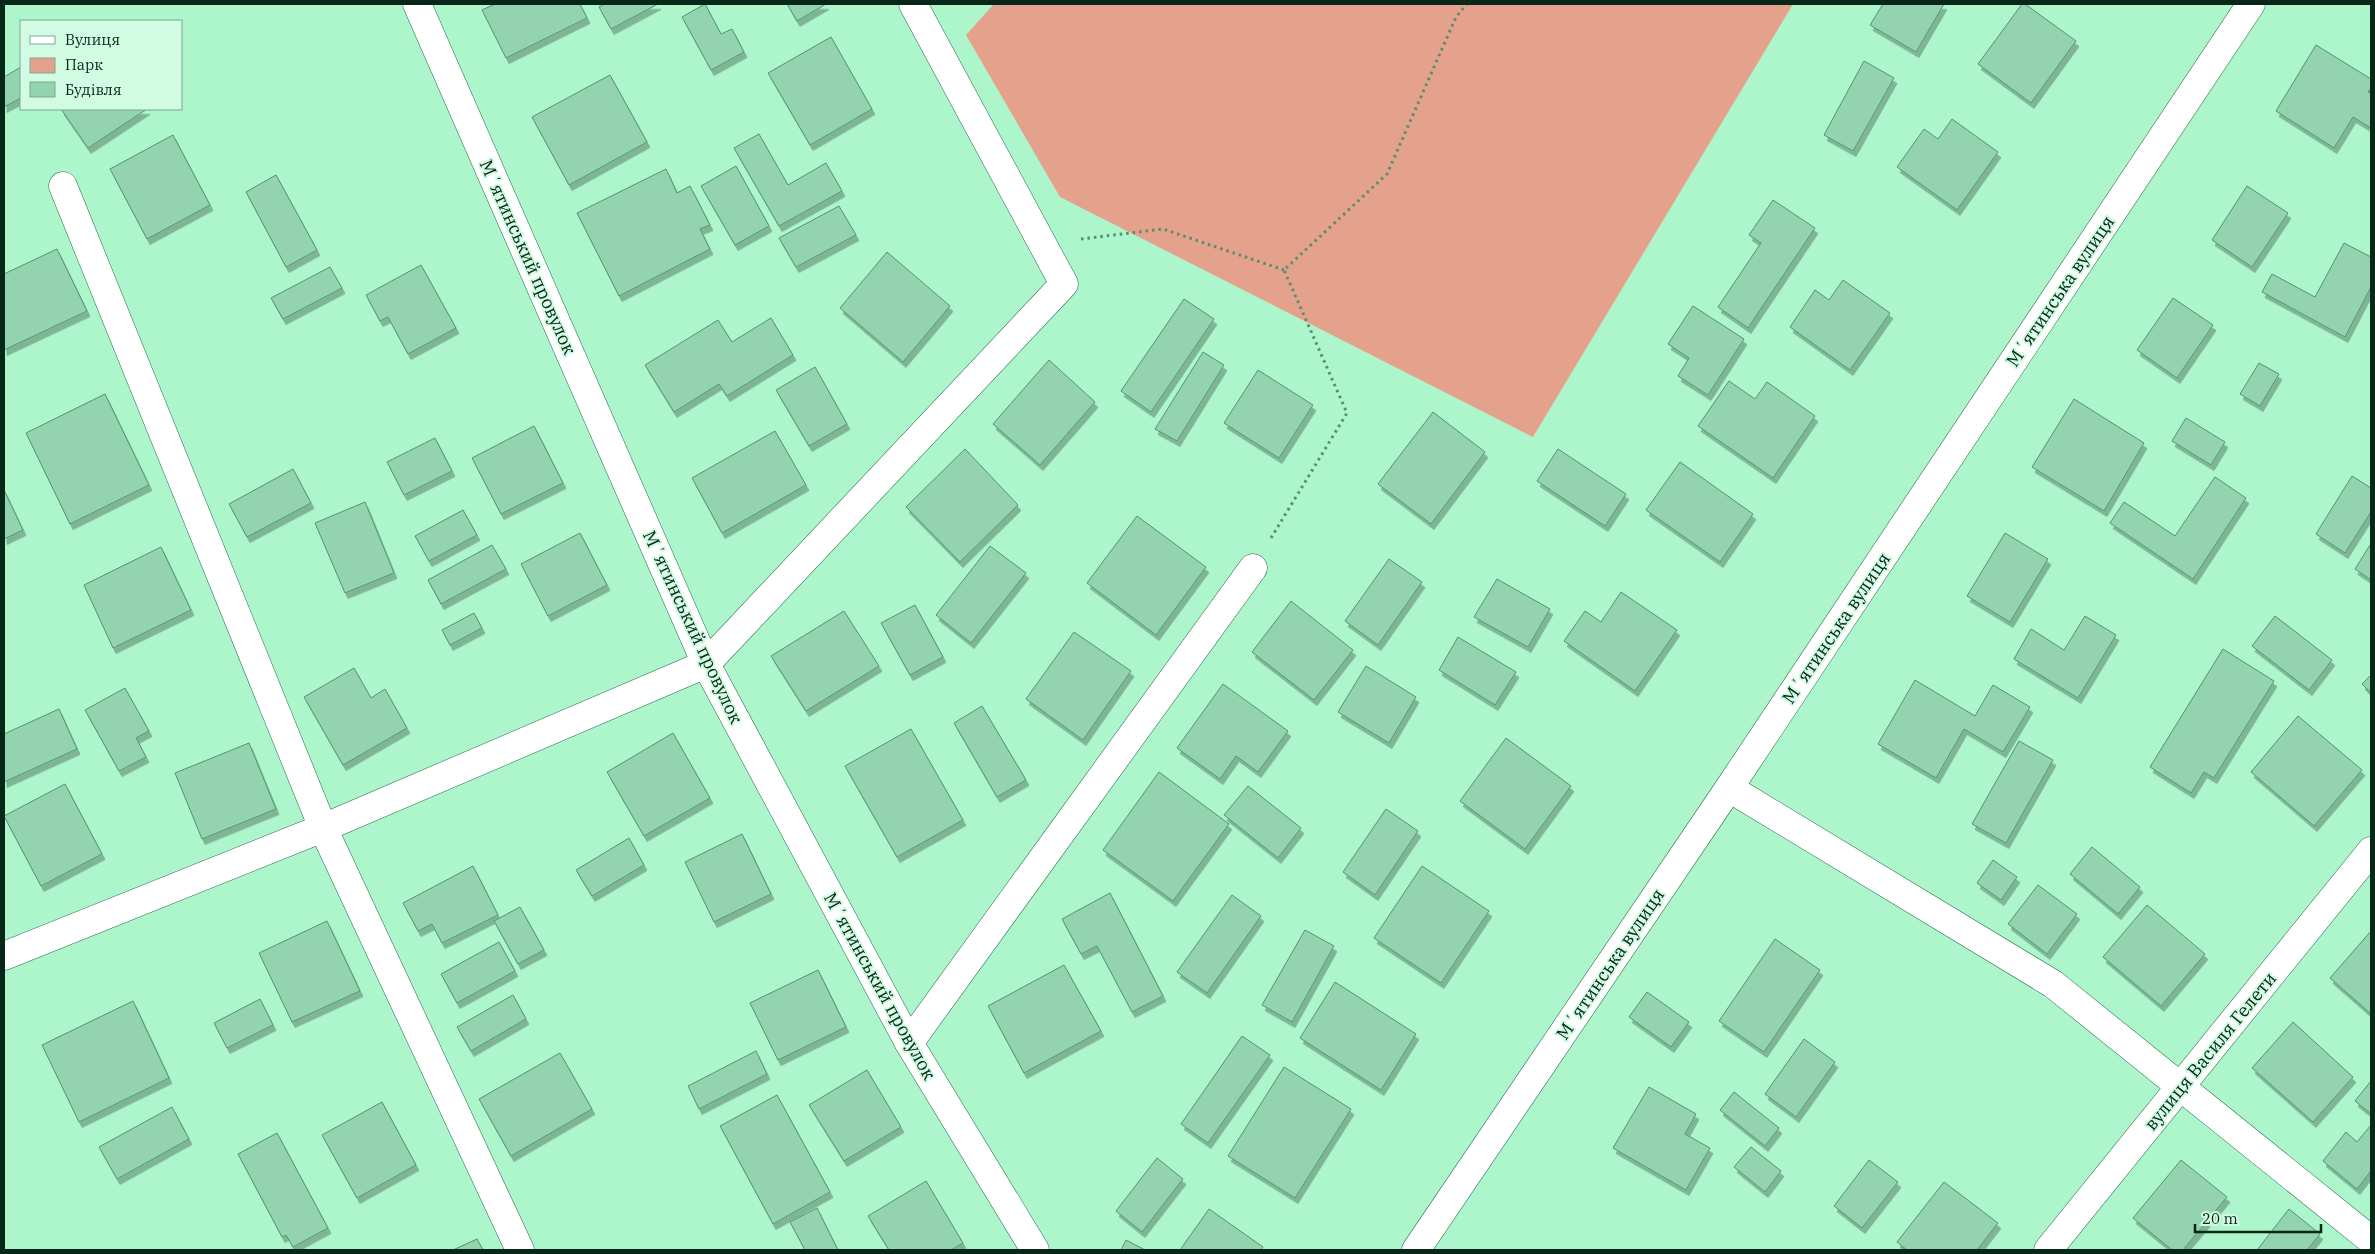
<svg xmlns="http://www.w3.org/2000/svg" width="2375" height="1254" font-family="'IBM Plex Serif',serif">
<defs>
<filter id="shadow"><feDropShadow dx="3" dy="5.5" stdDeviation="0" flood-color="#0004"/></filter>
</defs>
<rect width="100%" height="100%" fill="#adf5cb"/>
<path fill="#e4a28d" d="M994,4H1793L1533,437L1060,197L966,35Z"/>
<g fill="#93d3ae" stroke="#4f956f" filter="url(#shadow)">
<path d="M495,4H580L587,18L506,58L482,10Z"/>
<path d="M605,4H658L611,29L599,7Z"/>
<path d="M705,4L721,34L732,29L744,52L711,70L682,17Z"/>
<path d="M787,4H826L797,21Z"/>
<path d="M1883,4H1944L1916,52L1870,25Z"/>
<path d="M2022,4H2025L2076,41L2031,103L1978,64Z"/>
<path d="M831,37L872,109L810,145L768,73Z"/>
<path d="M2316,45L2371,79V88L2368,92L2371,93V128L2353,117L2334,148L2276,111Z"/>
<path d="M1864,61L1894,78L1853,151L1824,135Z"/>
<path d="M21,67V98L4,107V77Z"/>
<path d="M610,75L647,142L569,185L532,117Z"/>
<path d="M61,109H147L88,148Z"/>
<path d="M1952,119L1998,152L1957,210L1897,167L1924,129L1938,139Z"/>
<path d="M759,134L788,185L826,163L842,191L779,226L734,148Z"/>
<path d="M173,135L210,205L147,239L110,169Z"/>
<path d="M736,166L769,226L735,245L701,186Z"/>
<path d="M666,169L677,193L690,186L710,225L700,229L710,249L619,296L577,213Z"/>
<path d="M276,175L317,250L286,267L246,192Z"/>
<path d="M2247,186L2288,213L2252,267L2212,240Z"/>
<path d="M1773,200L1815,228L1748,328L1718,307L1761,243L1749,235Z"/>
<path d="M839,206L856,235L796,267L779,238Z"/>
<path d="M2344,243L2371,257V287L2345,337L2262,292L2272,274L2315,297Z"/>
<path d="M57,249L87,311L4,350V274Z"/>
<path d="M887,252L950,306L903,362L840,308Z"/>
<path d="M421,265L456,328L408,354L388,317L380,321L366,295Z"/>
<path d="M330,267L342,288L283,319L271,298Z"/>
<path d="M1843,280L1890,313L1850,370L1790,327L1815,290L1829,300Z"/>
<path d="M2173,298L2213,325L2177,378L2137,350Z"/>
<path d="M1184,299L1214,319L1151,412L1121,391Z"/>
<path d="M1693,306L1744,339L1708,395L1678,376L1689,358L1668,344Z"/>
<path d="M771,318L793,355L727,396L719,384L674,412L645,365L718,320L732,342Z"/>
<path d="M1203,352L1224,365L1177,441L1155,429Z"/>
<path d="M1049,360L1095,402L1040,465L993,424Z"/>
<path d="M2259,363L2279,374L2260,406L2240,394Z"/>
<path d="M815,367L847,424L809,446L776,390Z"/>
<path d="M1258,370L1313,405L1279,458L1224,423Z"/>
<path d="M1729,381L1755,399L1767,382L1815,416L1773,478L1698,426Z"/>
<path d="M105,394L149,485L70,524L26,433Z"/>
<path d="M2074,399L2144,443L2104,511L2032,467Z"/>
<path d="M1433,412L1485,452L1431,524L1378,484Z"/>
<path d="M2186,418L2225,442L2211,465L2172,441Z"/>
<path d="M534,426L563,483L501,514L472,458Z"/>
<path d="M775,431L806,485L722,533L692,478Z"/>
<path d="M435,438L452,471L404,495L387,462Z"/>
<path d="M965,449L1018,505L960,562L906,507Z"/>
<path d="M1558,449L1626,494L1605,526L1537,481Z"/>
<path d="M1680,462L1753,514L1720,562L1646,510Z"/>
<path d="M293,469L311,503L247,537L229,504Z"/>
<path d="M2352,476L2371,488V512L2345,553L2316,534Z"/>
<path d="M2215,477L2246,498L2193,579L2110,523L2124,502L2175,536Z"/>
<path d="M4,490L23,530L4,539Z"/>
<path d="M365,502L394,573L345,593L315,523Z"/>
<path d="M463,510L477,535L429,561L415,536Z"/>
<path d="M1137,516L1206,567L1156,635L1087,583Z"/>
<path d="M580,533L607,585L548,616L521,564Z"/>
<path d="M2005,533L2048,559L2010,622L1967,596Z"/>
<path d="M492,545L506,569L441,604L428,580Z"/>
<path d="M2370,545L2371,546V580L2355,569Z"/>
<path d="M990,546L1026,573L971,643L936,615Z"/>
<path d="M161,547L191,610L113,648L84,585Z"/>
<path d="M1389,559L1422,582L1378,645L1345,621Z"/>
<path d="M1497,579L1550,609L1528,647L1474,617Z"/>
<path d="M1621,592L1677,630L1635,691L1564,641L1585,611L1601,622Z"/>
<path d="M1291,601L1353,650L1314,700L1252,652Z"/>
<path d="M915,605L943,657L910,675L881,623Z"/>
<path d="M844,611L879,666L806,711L771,656Z"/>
<path d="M474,613L482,628L450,645L442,630Z"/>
<path d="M2085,616L2116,635L2078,698L2014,659L2031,629L2064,650Z"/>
<path d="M2275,616L2332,660L2309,690L2252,646Z"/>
<path d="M1074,632L1131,671L1083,740L1026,699Z"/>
<path d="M1458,637L1516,672L1495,705L1439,670Z"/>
<path d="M2223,649L2274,681L2214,778L2204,772L2191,793L2150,767Z"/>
<path d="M1366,666L1416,697L1389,743L1338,712Z"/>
<path d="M354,668L371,698L385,689L407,728L343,765L304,697Z"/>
<path d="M2371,675V693L2362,684Z"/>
<path d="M1915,680L1975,716L1993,685L2030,707L2003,752L1964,729L1936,778L1878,744Z"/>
<path d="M1223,684L1288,731L1258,772L1236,756L1220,779L1177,748Z"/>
<path d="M125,688L149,731L136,738L146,757L119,771L85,710Z"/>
<path d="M982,706L1026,780L997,797L954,723Z"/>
<path d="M59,709L77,749L4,782V734Z"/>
<path d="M2298,716L2362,770L2314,826L2251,772Z"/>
<path d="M911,729L963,820L897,857L845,766Z"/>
<path d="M673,733L710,798L644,836L607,772Z"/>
<path d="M1506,738L1571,786L1525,849L1460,801Z"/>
<path d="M2019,741L2053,760L2006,843L1972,824Z"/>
<path d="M249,743L276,809L202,839L175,773Z"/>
<path d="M1159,772L1229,824L1173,901L1103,850Z"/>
<path d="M65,784L102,854L41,886L4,816Z"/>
<path d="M1248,786L1301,828L1278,858L1224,815Z"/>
<path d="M1386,809L1418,831L1375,895L1343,872Z"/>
<path d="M742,834L771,894L714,922L685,862Z"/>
<path d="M629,838L644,865L592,896L576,870Z"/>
<path d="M2092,847L2140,887L2118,914L2070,874Z"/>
<path d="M1993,860L2017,877L2001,900L1977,883Z"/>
<path d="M473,866L498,915L442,943L432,924L418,931L403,903Z"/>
<path d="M1422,866L1489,911L1441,983L1374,938Z"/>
<path d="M2038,885L2077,914L2047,954L2008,924Z"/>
<path d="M1110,893L1163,996L1132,1012L1097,946L1081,954L1062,919Z"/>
<path d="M1232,895L1261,916L1207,993L1177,972Z"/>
<path d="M2147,905L2205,954L2161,1006L2103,957Z"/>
<path d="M520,907L544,950L518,964L494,921Z"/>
<path d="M327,921L360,991L292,1022L259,953Z"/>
<path d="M1305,930L1334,946L1292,1022L1262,1005Z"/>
<path d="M2371,931V1014L2330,978Z"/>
<path d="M1775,939L1820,970L1764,1052L1719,1021Z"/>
<path d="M499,942L515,971L457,1003L441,974Z"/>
<path d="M1064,965L1101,1031L1024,1073L988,1006Z"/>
<path d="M818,970L846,1027L778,1060L750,1003Z"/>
<path d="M1335,982L1416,1034L1381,1090L1300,1038Z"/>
<path d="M1647,992L1689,1022L1671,1047L1629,1017Z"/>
<path d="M513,995L526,1019L471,1051L457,1027Z"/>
<path d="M260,999L273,1025L227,1048L214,1023Z"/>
<path d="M133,1001L169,1078L79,1122L42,1045Z"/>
<path d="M2293,1022L2353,1077L2313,1122L2252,1068Z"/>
<path d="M1242,1036L1270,1055L1208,1143L1181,1124Z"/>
<path d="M1804,1039L1835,1062L1796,1117L1765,1094Z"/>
<path d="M756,1051L767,1074L699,1109L688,1086Z"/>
<path d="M560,1053L592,1109L511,1156L479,1099Z"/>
<path d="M1284,1067L1351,1109L1295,1198L1228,1156Z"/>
<path d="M867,1070L901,1127L844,1161L809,1105Z"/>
<path d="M2371,1081V1112L2370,1113L2355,1101Z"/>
<path d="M1649,1087L1696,1114L1685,1134L1710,1148L1686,1190L1613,1148Z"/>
<path d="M1734,1092L1779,1128L1765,1146L1720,1110Z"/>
<path d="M777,1095L830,1192L773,1224L720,1126Z"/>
<path d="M382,1102L416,1165L357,1198L322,1135Z"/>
<path d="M172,1107L189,1139L117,1179L99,1147Z"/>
<path d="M2371,1125V1171L2357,1189L2323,1161L2346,1132L2357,1142Z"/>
<path d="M277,1133L328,1228L293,1247L286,1235L282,1237L238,1154Z"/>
<path d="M1751,1147L1781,1171L1765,1192L1734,1167Z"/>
<path d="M1157,1158L1183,1179L1142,1232L1116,1211Z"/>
<path d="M1869,1160L1898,1182L1862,1228L1834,1206Z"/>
<path d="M2181,1160L2227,1197L2183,1250H2172L2133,1218Z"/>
<path d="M926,1181L963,1243L951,1250H889L868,1216Z"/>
<path d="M1944,1182L1998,1223L1977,1250H1907L1897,1242Z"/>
<path d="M817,1208L838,1250H805L790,1222Z"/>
<path d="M1209,1209L1263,1247L1261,1250H1180Z"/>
<path d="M2289,1209L2320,1234L2307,1250H2257Z"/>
<path d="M477,1239L483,1250H453Z"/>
<path d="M1126,1240L1145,1250H1121Z"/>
</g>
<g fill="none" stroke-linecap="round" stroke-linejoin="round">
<defs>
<g id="street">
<path d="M417,4L706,664L909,1043L1035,1250"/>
<path d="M63,186L323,828L520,1250"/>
<path d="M1729,788L2053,984L2371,1240"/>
<path d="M4,956L323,828L706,664L1064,284L913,4"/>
<path d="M909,1043L1253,568"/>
<path d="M2048,1250L2371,851"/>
</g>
<path id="secondary" d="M1416,1250L1729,788L2251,4"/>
</defs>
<use href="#street" stroke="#236c48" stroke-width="29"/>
<use href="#secondary" stroke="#236c48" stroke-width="29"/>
<g stroke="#598c70" stroke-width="3" stroke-dasharray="2.5 4" stroke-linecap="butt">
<path d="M1081,239L1163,229L1284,270"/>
<path d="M1271,538L1347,413L1284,270L1387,174L1456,17L1467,4"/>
</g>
<use href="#street" stroke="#fff" stroke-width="28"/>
<use href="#secondary" stroke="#fff" stroke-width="28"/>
</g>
<g text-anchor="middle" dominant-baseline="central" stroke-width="4" stroke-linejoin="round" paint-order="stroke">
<g font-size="18" fill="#082718" stroke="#d1fbe2">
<text transform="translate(528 257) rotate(66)">Мʼятинський провулок</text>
<text transform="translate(2060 291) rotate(-56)">Мʼятинська вулиця</text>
<text transform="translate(693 627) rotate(65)">Мʼятинський провулок</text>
<text transform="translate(1836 628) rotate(-56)">Мʼятинська вулиця</text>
<text transform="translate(1610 964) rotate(-56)">Мʼятинська вулиця</text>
<text transform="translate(880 986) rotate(61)">Мʼятинський провулок</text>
<text transform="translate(2210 1051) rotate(-51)">вулиця Василя Гелети</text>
</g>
</g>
<rect width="2375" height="1254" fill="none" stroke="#082718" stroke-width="10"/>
<rect x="20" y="20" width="162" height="90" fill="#d1fbe2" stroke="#81a691"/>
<rect x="30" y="36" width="25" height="8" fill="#ffffff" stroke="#81a691"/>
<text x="65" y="45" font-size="15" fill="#082718">Вулиця</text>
<rect x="30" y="58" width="25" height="15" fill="#e4a28d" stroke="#81a691"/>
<text x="65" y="70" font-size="15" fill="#082718">Парк</text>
<rect x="30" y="82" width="25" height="15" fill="#93d3ae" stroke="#81a691"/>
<text x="65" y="95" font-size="15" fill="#082718">Будівля</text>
<path d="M2195 1224v8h126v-8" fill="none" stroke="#082718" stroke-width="2.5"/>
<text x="2202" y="1224" font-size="15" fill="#082718" stroke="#d1fbe2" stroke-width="4" paint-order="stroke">20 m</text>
</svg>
